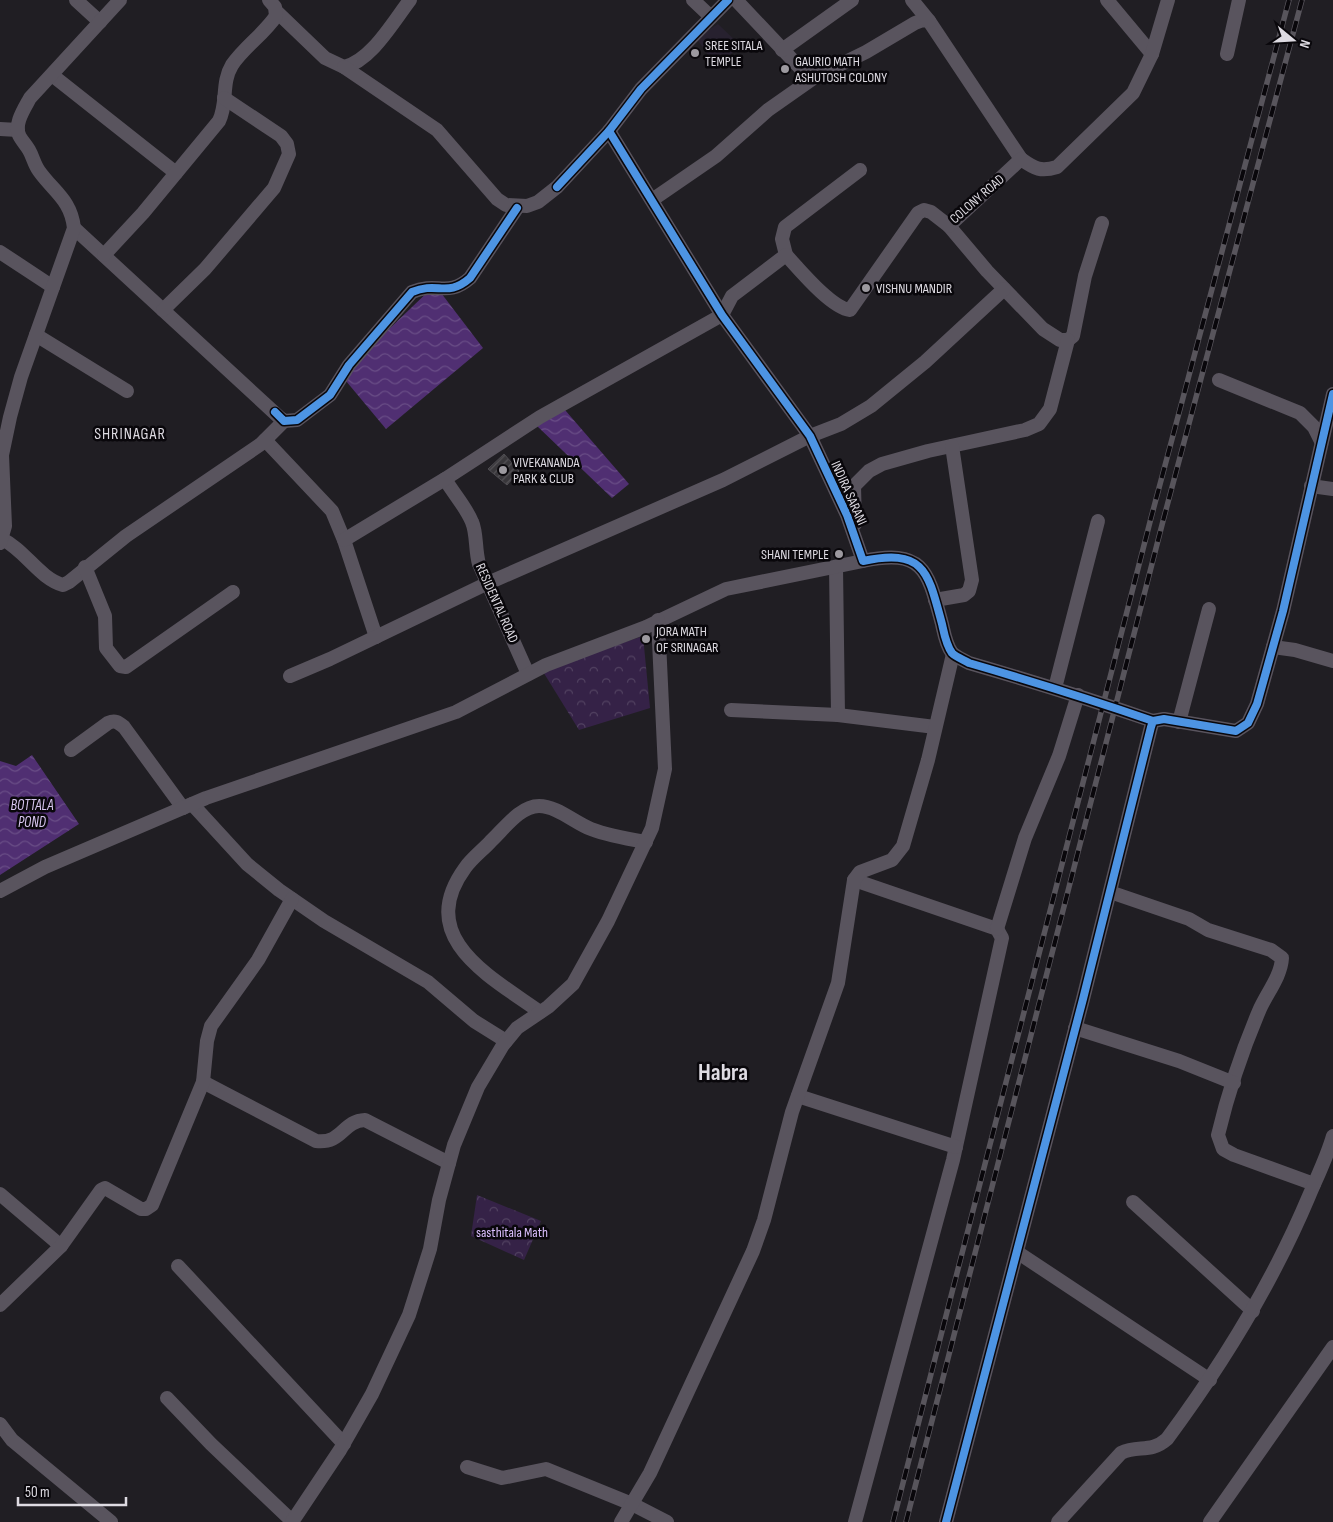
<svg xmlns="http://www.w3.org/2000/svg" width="1333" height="1522" font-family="'Sofia Sans Condensed',sans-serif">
<defs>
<pattern id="park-crowns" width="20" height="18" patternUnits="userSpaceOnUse" patternTransform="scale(1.25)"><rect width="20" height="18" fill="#352247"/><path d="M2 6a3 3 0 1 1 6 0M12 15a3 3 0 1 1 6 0" fill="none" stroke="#524261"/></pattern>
<pattern id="water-waves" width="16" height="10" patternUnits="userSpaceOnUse" patternTransform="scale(1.25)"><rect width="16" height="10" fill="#502f72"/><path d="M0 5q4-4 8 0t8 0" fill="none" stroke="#694d86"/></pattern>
<pattern id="building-hatch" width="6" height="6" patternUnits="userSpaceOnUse" patternTransform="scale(1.25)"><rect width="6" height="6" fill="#38363a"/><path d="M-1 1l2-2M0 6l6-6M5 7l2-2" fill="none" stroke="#545256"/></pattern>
</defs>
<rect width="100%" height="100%" fill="#201e23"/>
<path fill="#27212f" d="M718,24L741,46L716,66L696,38Z"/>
<g fill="url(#park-crowns)">
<path d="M643,636L650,708L579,730L542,670Z"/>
<path d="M477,1195L541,1221L524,1260L471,1236Z"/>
</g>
<g fill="url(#water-waves)">
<path d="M435,285L483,348L386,429L341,375Z"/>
<path d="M565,410L629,484L612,498L536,425Z"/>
<path d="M32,755L79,824L0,875V761L16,766Z"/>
</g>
<path fill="url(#building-hatch)" stroke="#4e4c51" d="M504,454L519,471L507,485L488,469Z"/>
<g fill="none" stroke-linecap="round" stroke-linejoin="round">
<g stroke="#59545e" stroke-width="14">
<path d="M76,0L100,22"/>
<path d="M693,0L711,17"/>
<path d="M736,0L803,71L815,77L866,52L915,23L923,20L929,21L1021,159"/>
<path d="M912,0L929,21"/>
<path d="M1107,0L1152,54"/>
<path d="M276,11L325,58L344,67C371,61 393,22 410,0"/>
<path d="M782,50L852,0"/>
<path d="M1227,54L1239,0"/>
<path d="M344,67L437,130L497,199L506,205L527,206L538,202L557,187L609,131L641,89L728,0"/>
<path d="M52,75L176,173"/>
<path d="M0,129L18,130"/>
<path d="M609,131L722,315L810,436L847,515L863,561C925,548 928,572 942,624C944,633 946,645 952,653C956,657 964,660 969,663C1031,681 1092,700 1153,721"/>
<path d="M652,200L716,156L768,110L815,77"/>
<path d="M949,226L987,271L1043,329L1060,340H1068L1073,336L1085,276L1102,223"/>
<path d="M74,228L279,417L284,421L297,420L330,395L349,365L412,292C438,281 447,298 470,278L517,208"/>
<path d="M0,252L53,287"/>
<path d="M104,255L143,213L219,121C228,103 221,83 232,65C244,47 264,34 276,16L275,7L269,0"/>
<path d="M786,255L782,239L785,227L860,170"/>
<path d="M163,310L205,269L274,188L289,154L287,144L281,136L224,98"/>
<path d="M722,315L732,296L786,255C799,269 831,308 850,310L918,213L924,210L931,212L949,226L1021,159C1035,169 1041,172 1057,167L1133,93L1152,54L1168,0"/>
<path d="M36,335L127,391"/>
<path d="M1219,380L1300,413L1314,427L1321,441"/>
<path d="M265,440L332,511L344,540L376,637"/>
<path d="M445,479C453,493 466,507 472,522C477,533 475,550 479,564L528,674"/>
<path d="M1311,486L1333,489"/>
<path d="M855,524L854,486L869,471L882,464L928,451L1025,430L1039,424L1050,409L1068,340"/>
<path d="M2,539C25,550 39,578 63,585L69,582L126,536L261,444L284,421"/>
<path d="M344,540L445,479L540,417L722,315"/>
<path d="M0,543L5,526L2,455L10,417L21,377L74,228C71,200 54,192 39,171C34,164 33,157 29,150C26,145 23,142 20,137C13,125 24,109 30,98L120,0"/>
<path d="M85,567L105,616L106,648L120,666L126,667L233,592"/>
<path d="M836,567L838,715"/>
<path d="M935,600L964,595L969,591L972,580L952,446"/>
<path d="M1273,647L1295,650L1333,661"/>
<path d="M290,676L330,659L488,583L723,480L810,436L841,424L871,406L925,362L1004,289"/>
<path d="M1055,688L1098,521"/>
<path d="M731,710L838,715L935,727"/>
<path d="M1179,722L1209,609"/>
<path d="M71,750L108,723C115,720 118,722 124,727L183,808"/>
<path d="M192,804L247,864L279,890L324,921L428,982L474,1021L506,1041"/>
<path d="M854,880L997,929L1002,938L953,1160L855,1522"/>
<path d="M0,891L45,867L206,798L456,712L546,665L646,627L726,589L863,561"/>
<path d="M1110,892L1189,919L1208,930L1271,950L1282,958C1281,977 1266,994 1259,1011C1242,1051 1228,1093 1218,1135L1223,1149L1234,1155L1314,1184"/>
<path d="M997,929L1025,838L1059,756L1078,695"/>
<path d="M540,1012C491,977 414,938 465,868C472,858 483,850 491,841C504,829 520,806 539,806C557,806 575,823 591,829C609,836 628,839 646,842"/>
<path d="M1075,1028L1179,1061L1234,1083"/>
<path d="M203,1082L316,1141C343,1144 342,1121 365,1120L449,1163"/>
<path d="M798,1096L956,1147"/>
<path d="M0,1194L61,1246"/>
<path d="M1133,1202L1253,1311"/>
<path d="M1017,1252L1210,1380"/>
<path d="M178,1266L344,1444"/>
<path d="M0,1305L61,1246L101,1190L105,1188L141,1209H146L152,1205L203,1082L207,1041L211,1026L258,960L292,899"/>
<path d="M167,1398L211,1444L292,1521"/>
<path d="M0,1424L12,1440L111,1522"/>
<path d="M467,1467L502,1478L546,1469L632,1504L667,1522"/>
<path d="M292,1522L340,1450L372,1394L409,1315L430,1249L439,1200L454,1145L478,1087L503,1045L517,1028L548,1007L573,984L608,921L652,828L665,769L658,620"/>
<path d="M621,1522L650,1473L753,1251L764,1220L792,1112L838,983L854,880L860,872L892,860L903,846L928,760L953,654"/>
<path d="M946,1522L1083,999L1151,727L1153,721L1164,719L1236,731L1248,723L1257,704L1283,611L1333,394"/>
<path d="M1058,1522L1121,1453C1138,1444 1150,1454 1167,1439C1224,1362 1272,1284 1309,1196C1317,1177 1327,1157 1333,1136"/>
<path d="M1210,1522L1333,1347"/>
</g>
<defs>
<g id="rail">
<path d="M893,1522L1151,518L1289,0"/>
<path d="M906,1522L1163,521L1302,0"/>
</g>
</defs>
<use href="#rail" stroke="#58555c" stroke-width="5.5"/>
<use href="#rail" stroke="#09070b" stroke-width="4" stroke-dasharray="11" stroke-linecap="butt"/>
<defs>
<g id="cycleway">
<path d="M609,131L722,315L810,436L847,515L863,561C925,548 928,572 942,624C944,633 946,645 952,653C956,657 964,660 969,663C1031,681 1092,700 1153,721"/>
<path d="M557,187L609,131L641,89L728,0"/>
<path d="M275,412L284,421L297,420L330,395L349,365L412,292C438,281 447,298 470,278L517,208"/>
<path d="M946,1522L1083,999L1151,727L1153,721L1164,719L1236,731L1248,723L1257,704L1283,611L1333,394"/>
</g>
</defs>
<use href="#cycleway" stroke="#09070b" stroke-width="11"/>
<use href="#cycleway" stroke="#4d94e3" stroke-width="8"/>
</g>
<g fill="#9c999f" stroke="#09070b" stroke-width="2">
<circle cx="695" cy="53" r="5"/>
<circle cx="785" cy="69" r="5"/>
<circle cx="866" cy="288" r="5"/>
<circle cx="503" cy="470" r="5"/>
<circle cx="839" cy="554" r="5"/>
<circle cx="646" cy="639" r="5"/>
</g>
<g text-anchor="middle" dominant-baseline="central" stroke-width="5" stroke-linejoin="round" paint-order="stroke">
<g font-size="14" fill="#dedbe2" stroke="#09070b" text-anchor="start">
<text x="705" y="45">SREE SITALA<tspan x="705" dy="16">TEMPLE</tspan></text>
<text x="795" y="61">GAURIO MATH<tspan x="795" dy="16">ASHUTOSH COLONY</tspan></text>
<text x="876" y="288">VISHNU MANDIR</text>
<text x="513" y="462">VIVEKANANDA<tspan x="513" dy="16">PARK &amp; CLUB</tspan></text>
<text x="829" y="554" text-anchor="end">SHANI TEMPLE</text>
<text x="656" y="631">JORA MATH<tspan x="656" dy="16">OF SRINAGAR</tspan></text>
</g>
<g font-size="14" fill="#dedbe2" stroke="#09070b">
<text transform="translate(977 199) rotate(-41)">COLONY ROAD</text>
<text transform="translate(849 493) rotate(66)">INDIRA SARANI</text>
<text transform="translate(497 603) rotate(66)">RESIDENTAL ROAD</text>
</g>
<g font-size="14" fill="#dcc0ff" stroke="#09070b">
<text x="512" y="1232">sasthitala Math</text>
</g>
<g font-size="15" font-style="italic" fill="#d9c7f1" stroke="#09070b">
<text x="32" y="805">BOTTALA<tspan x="32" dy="17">POND</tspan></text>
</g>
<g font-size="16" letter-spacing="1" fill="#dedbe2" stroke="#09070b">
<text x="130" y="434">SHRINAGAR</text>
</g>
<g font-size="24" font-weight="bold" fill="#dedbe2" stroke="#09070b">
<text x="723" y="1072">Habra</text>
</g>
</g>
<g transform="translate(1293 40) rotate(108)" stroke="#09070b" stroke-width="4" paint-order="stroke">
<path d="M0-4L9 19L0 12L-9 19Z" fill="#dedbe2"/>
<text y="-8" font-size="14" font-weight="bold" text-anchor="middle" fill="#dedbe2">N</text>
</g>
<path d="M18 1497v8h108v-8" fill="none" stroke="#dedbe2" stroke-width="2.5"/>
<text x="25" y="1497" font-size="15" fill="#dedbe2" stroke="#09070b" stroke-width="4" paint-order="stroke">50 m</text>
</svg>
